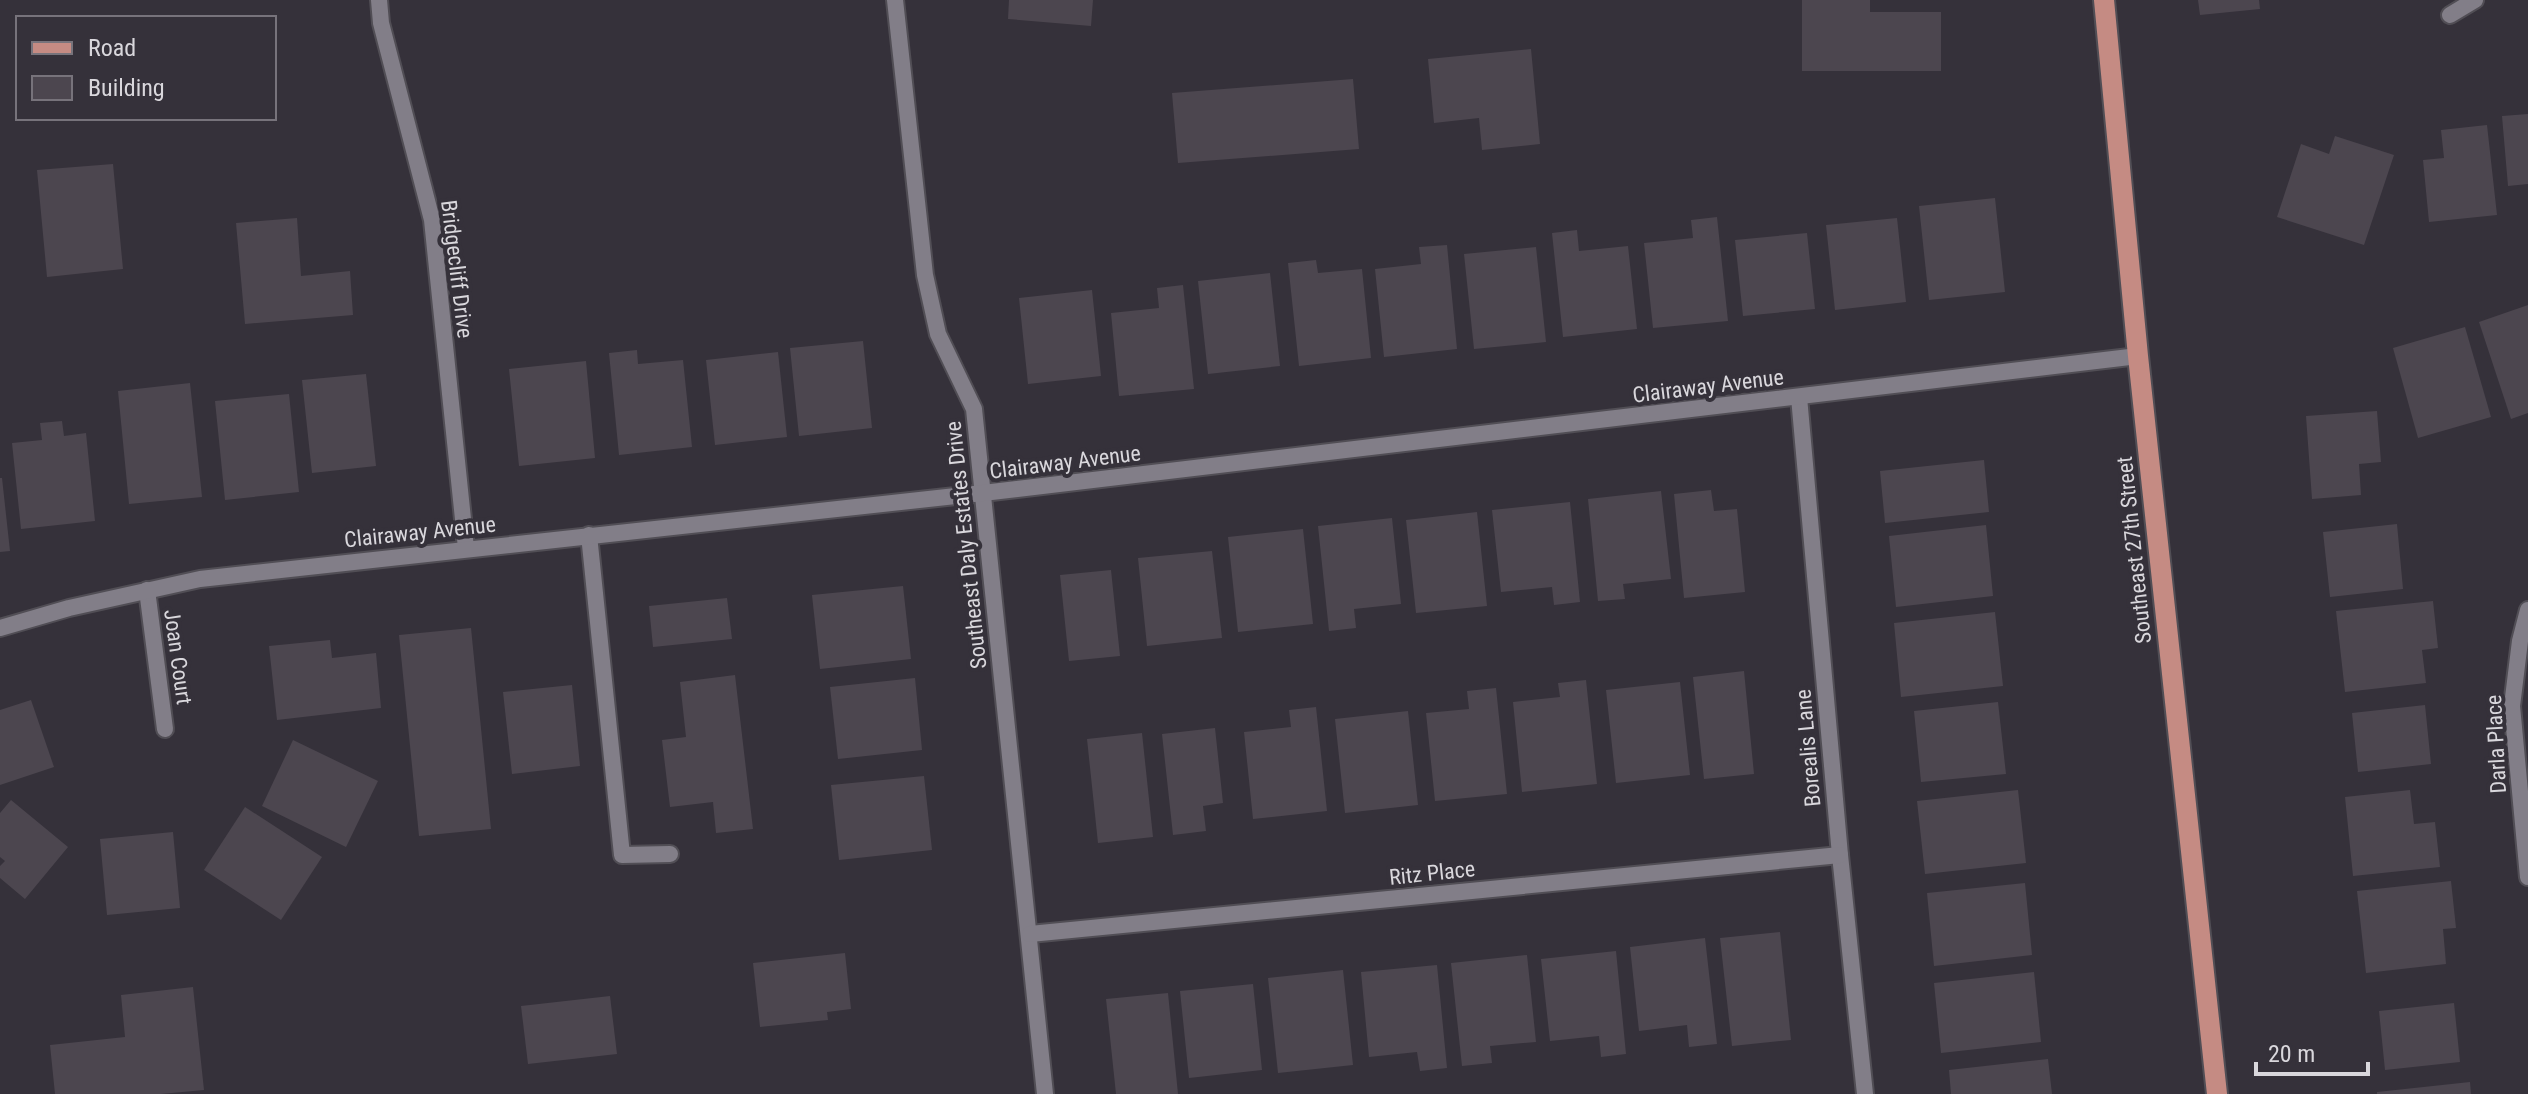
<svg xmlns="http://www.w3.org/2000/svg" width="2528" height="1094" font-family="'Roboto Condensed',sans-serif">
<rect width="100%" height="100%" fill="#35313a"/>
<g fill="#4c464f">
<path d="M1009,0H1093L1091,26L1008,19Z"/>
<path d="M1802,0H1870V12H1941V71H1802Z"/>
<path d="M2198,0H2259L2260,9L2200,15Z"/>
<path d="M1531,49L1540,144L1482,150L1479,118L1434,123L1428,59Z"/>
<path d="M1353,79L1359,149L1178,163L1172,93Z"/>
<path d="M2528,114V184L2508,186L2502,116Z"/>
<path d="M2487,125L2497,215L2429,222L2423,160L2444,158L2441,130Z"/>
<path d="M2335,136L2394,155L2364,245L2277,217L2301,144L2329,154Z"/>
<path d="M113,164L123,269L47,277L37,170Z"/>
<path d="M1995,198L2005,292L1929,300L1919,206Z"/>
<path d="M1717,217L1728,321L1653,328L1644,243L1693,238L1691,220Z"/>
<path d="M297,218L301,276L350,271L353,315L245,324L236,223Z"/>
<path d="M1897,218L1906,302L1835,310L1826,225Z"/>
<path d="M1577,230L1579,251L1628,246L1637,329L1563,337L1552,233Z"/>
<path d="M1807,233L1815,309L1743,316L1735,240Z"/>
<path d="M1447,245L1457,349L1384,357L1375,269L1421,264L1419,247Z"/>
<path d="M1536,247L1546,342L1474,349L1464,254Z"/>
<path d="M1316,260L1318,273L1362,269L1371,358L1299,366L1288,263Z"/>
<path d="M1270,273L1280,366L1208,374L1198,281Z"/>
<path d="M1183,285L1194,389L1119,396L1111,313L1159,308L1157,288Z"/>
<path d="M1092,290L1101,376L1028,384L1019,298Z"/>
<path d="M2528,305V413L2511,419L2479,322Z"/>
<path d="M2465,327L2491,417L2418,438L2393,348Z"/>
<path d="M863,341L872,428L799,436L790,348Z"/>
<path d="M637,350L638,364L683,360L692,447L619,455L609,353Z"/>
<path d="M778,352L787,437L715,445L706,360Z"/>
<path d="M586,361L595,458L519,466L509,369Z"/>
<path d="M366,374L376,466L312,473L302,380Z"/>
<path d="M190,383L202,497L129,504L118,391Z"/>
<path d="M289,394L299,492L225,500L215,401Z"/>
<path d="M2377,411L2381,462L2359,464L2361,495L2312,499L2306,416Z"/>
<path d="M62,421L64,436L86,433L95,521L21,529L12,443L42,440L40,423Z"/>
<path d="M1984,460L1989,512L1885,523L1880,471Z"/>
<path d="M0,478H2L10,551L0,552Z"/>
<path d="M1711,490L1714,511L1737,509L1745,592L1684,598L1674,494Z"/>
<path d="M1661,491L1671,579L1623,584L1625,599L1598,601L1588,499Z"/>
<path d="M1570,502L1580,602L1554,605L1552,587L1501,592L1492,510Z"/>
<path d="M1477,512L1487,606L1416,613L1406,520Z"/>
<path d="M1392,518L1401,604L1354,609L1356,628L1329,631L1318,526Z"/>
<path d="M2397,524L2403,589L2330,597L2323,532Z"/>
<path d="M1986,525L1993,596L1896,607L1889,536Z"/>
<path d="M1303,529L1313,624L1238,632L1228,537Z"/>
<path d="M1212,551L1222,638L1147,646L1138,558Z"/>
<path d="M1111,570L1120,656L1069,661L1060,575Z"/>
<path d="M903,586L911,659L820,669L812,595Z"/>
<path d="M727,598L732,639L653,647L649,606Z"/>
<path d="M2433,601L2438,648L2422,650L2426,683L2345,692L2336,611Z"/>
<path d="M1995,612L2003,686L1901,697L1894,623Z"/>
<path d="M471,628L491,829L419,836L399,635Z"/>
<path d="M330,640L332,658L376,653L381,708L277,720L269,646Z"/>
<path d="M1744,671L1754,774L1704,779L1693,677Z"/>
<path d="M735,675L753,829L716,833L713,802L670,807L662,740L686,737L680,682Z"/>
<path d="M915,678L922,750L838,759L830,687Z"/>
<path d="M1586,680L1597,784L1522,792L1513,702L1560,697L1558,683Z"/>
<path d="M1680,682L1690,775L1616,783L1606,690Z"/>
<path d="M572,685L580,766L512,774L503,692Z"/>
<path d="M1496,688L1507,794L1435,801L1426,713L1469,709L1467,691Z"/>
<path d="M31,700L54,767L0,785V710Z"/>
<path d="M1998,702L2006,774L1921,782L1914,711Z"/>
<path d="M2425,705L2431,764L2358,772L2352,713Z"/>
<path d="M1316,707L1327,811L1253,819L1244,732L1291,727L1289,710Z"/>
<path d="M1408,711L1418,805L1345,813L1335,719Z"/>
<path d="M1215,728L1223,803L1203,806L1206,831L1173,835L1162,734Z"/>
<path d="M1142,733L1153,837L1098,843L1087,739Z"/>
<path d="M293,740L378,781L346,847L262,806Z"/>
<path d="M924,776L932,850L839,860L831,785Z"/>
<path d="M2018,790L2026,863L1925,874L1917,801Z"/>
<path d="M2410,790L2414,824L2435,822L2440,867L2353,876L2345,797Z"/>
<path d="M11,800L68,847L25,899L0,878V866L5,861L0,857V813Z"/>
<path d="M245,807L322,857L281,920L204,870Z"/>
<path d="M173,832L180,908L107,915L100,839Z"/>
<path d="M2451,881L2456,928L2443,929L2446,964L2366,973L2357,891Z"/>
<path d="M2025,883L2032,955L1934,966L1927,893Z"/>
<path d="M1780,932L1791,1040L1732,1046L1720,938Z"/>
<path d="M1705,938L1717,1044L1689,1047L1687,1025L1639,1031L1630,947Z"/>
<path d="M1616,951L1626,1054L1601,1057L1599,1036L1550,1041L1541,959Z"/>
<path d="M845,953L851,1009L827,1012L828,1020L760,1027L753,963Z"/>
<path d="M1527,955L1536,1042L1490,1046L1492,1063L1462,1066L1451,963Z"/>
<path d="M1437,965L1447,1068L1420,1071L1417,1052L1369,1057L1361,972Z"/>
<path d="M1343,970L1353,1065L1278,1073L1268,978Z"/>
<path d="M2034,972L2041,1042L1941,1053L1934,983Z"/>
<path d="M1253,984L1262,1070L1189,1078L1180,991Z"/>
<path d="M193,987L204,1090L161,1094H55L50,1045L125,1037L121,995Z"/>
<path d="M1168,993L1178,1094H1116L1106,999Z"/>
<path d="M610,996L617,1054L528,1064L521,1006Z"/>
<path d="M2454,1003L2460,1062L2385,1070L2379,1011Z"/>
<path d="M2048,1059L2052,1094H1951L1949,1070Z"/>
<path d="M2470,1082L2471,1094H2377V1092Z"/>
</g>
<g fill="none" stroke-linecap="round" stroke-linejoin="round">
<defs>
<path id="service" d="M589,535L622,855L670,854"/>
<g id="minor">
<path d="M379,0L381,23L432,220L466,548"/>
<path d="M895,0L925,275L938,334L974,409L1045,1094"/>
<path d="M2450,15L2475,0"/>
<path d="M1799,397L1840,855L1865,1094"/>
<path d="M147,590L165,729"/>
<path d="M2528,610L2520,641L2512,706L2528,877"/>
<path d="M0,628L69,608L200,579L983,493L2138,356"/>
<path d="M1030,934L1840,855"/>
</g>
<path id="primary" d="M2104,0L2138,356L2217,1094"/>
</defs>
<use href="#service" stroke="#514e55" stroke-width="20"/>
<use href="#minor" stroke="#514e55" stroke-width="20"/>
<use href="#primary" stroke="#514e55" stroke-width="24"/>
<use href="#service" stroke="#827e88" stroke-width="16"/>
<use href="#minor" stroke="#827e88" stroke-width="16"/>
<use href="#primary" stroke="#c58b83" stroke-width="20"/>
</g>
<g text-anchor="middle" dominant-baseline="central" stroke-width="8" stroke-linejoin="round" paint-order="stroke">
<g font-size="22" fill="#d9d7dc" stroke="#35313a">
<text transform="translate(457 269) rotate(83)">Bridgecliff Drive</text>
<text transform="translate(1708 386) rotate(-7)">Clairaway Avenue</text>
<text transform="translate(1065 462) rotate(-7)">Clairaway Avenue</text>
<text transform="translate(420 532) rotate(-6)">Clairaway Avenue</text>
<text transform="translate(966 545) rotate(-96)">Southeast Daly Estates Drive</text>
<text transform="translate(2134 550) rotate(-96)">Southeast 27th Street</text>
<text transform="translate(178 657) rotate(82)">Joan Court</text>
<text transform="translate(2496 744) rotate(-93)">Darla Place</text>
<text transform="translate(1808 748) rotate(-95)">Borealis Lane</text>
<text transform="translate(1432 873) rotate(-6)">Ritz Place</text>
</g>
</g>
<rect x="16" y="16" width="260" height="104" fill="#35313a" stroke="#77737b" stroke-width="2"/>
<rect x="32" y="42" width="40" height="12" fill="#c58b83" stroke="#77737b" stroke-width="2"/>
<text x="88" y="56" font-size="24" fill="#d9d7dc">Road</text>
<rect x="32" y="76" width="40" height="24" fill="#4c464f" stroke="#77737b" stroke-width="2"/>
<text x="88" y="96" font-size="24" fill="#d9d7dc">Building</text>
<path d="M2256 1062v12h112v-12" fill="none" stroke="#d9d7dc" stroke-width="4"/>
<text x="2268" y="1062" font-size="24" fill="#d9d7dc" stroke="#35313a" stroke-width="6" paint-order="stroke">20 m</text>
</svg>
